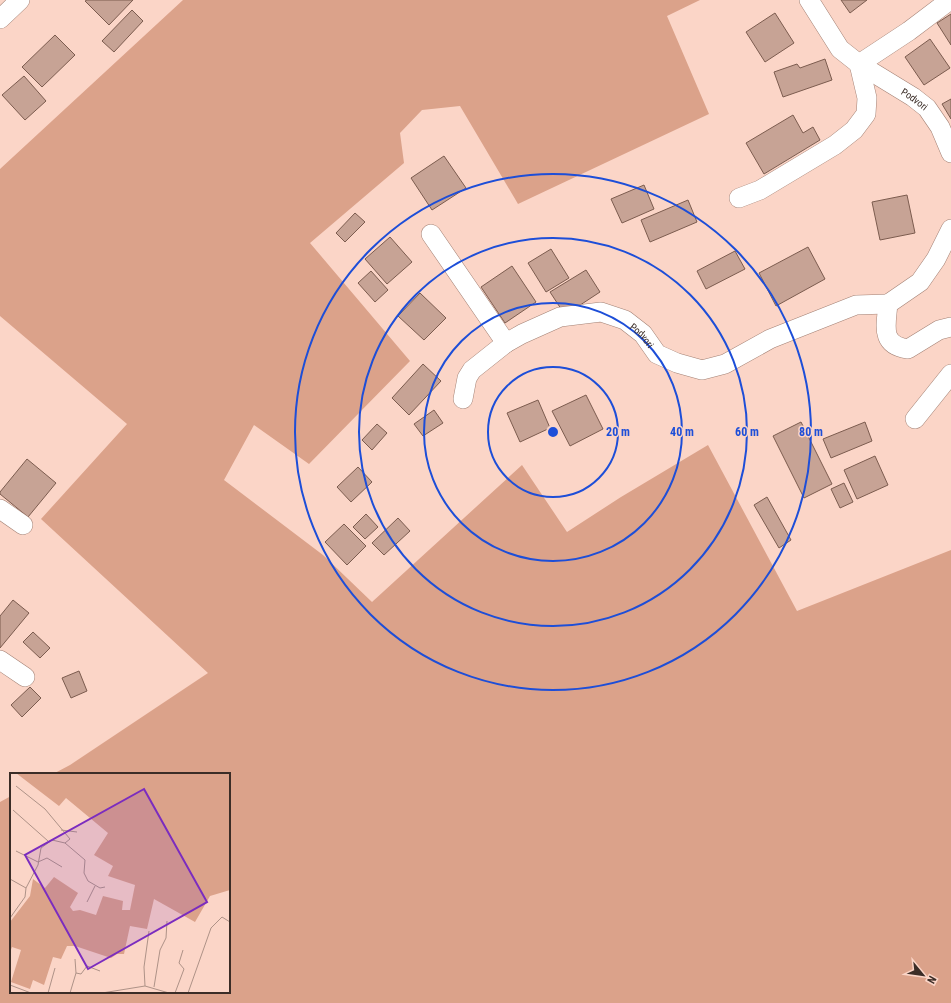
<svg xmlns="http://www.w3.org/2000/svg" width="951" height="1003" font-family="'Roboto Condensed',sans-serif">
<rect width="100%" height="100%" fill="#fbd5c7"/>
<path fill="#dba28a" d="M183,0H700L667,16L709,114L518,204L460,106L422,110L400,133L404,163L310,243L410,361L309,464L254,425L224,480L323,555L372,602L522,465L567,532L621,497L708,445L797,611L951,550V1003H0V802L11,796V992H229V774H53L70,765L208,673L41,519L127,424L0,316V169Z"/>
<g fill="#c7a395" stroke="#7c5c4f">
<path d="M87,0H133L109,25L85,1Z"/>
<path d="M841,0H867L850,13Z"/>
<path d="M132,10L143,21L114,52L102,41Z"/>
<path d="M775,13L794,43L765,62L746,32Z"/>
<path d="M951,14V45L937,23Z"/>
<path d="M55,35L75,55L42,87L22,67Z"/>
<path d="M930,39L950,68L924,85L905,57Z"/>
<path d="M825,59L832,80L783,97L774,72L797,64L800,68Z"/>
<path d="M24,76L46,101L25,120L2,95Z"/>
<path d="M951,99V119L942,104Z"/>
<path d="M793,115L803,133L813,127L820,140L764,174L746,143Z"/>
<path d="M444,156L466,188L432,210L411,178Z"/>
<path d="M644,185L654,209L622,223L611,199Z"/>
<path d="M907,195L915,233L880,240L872,202Z"/>
<path d="M688,200L697,222L650,242L641,220Z"/>
<path d="M355,213L365,222L345,242L336,233Z"/>
<path d="M390,237L412,262L387,284L365,259Z"/>
<path d="M808,247L825,279L776,306L759,273Z"/>
<path d="M551,249L569,278L546,292L528,263Z"/>
<path d="M735,251L745,269L706,289L697,271Z"/>
<path d="M512,266L536,302L505,323L481,287Z"/>
<path d="M586,270L600,292L565,315L550,292Z"/>
<path d="M371,271L388,290L375,302L358,283Z"/>
<path d="M420,293L446,318L424,340L398,316Z"/>
<path d="M423,364L441,381L409,415L392,398Z"/>
<path d="M586,395L603,429L570,446L552,411Z"/>
<path d="M538,400L550,428L520,442L507,413Z"/>
<path d="M434,410L443,423L423,436L414,424Z"/>
<path d="M801,422L832,484L804,498L773,436Z"/>
<path d="M865,422L872,441L831,458L823,439Z"/>
<path d="M377,424L387,433L372,450L362,440Z"/>
<path d="M875,456L888,485L857,499L844,470Z"/>
<path d="M27,459L56,483L28,517L0,494V492Z"/>
<path d="M358,467L372,482L351,502L337,487Z"/>
<path d="M844,483L853,502L840,508L831,489Z"/>
<path d="M767,497L791,540L779,548L754,505Z"/>
<path d="M366,514L378,527L365,539L353,527Z"/>
<path d="M398,518L410,531L384,555L372,543Z"/>
<path d="M344,524L366,546L347,565L325,542Z"/>
<path d="M13,600L29,613L0,648V616Z"/>
<path d="M33,632L50,648L40,658L23,642Z"/>
<path d="M79,671L87,691L71,698L62,678Z"/>
<path d="M30,687L41,698L22,717L11,705Z"/>
</g>
<g fill="none" stroke-linecap="round" stroke-linejoin="round">
<defs>
<g id="minor">
<path id="s1" d="M809,0L840,49L859,64L913,97L927,108L940,127L951,153"/>
<path d="M0,19L20,0"/>
<path d="M859,64L909,31L950,0"/>
<path d="M739,198L760,190L835,145L854,130L866,114L867,98L859,64"/>
<path d="M951,229L936,259L920,282L888,304C886,326 880,345 908,349L939,330L951,327"/>
<path d="M431,234L506,343"/>
<path id="s2" d="M463,399L467,378L472,370L506,343L522,334L560,317L601,312L625,320L643,334L657,354L677,363L702,370L725,364L770,339L856,305L888,304"/>
<path d="M915,419L951,374"/>
<path d="M0,509L23,525"/>
<path d="M0,660L25,677"/>
</g>
</defs>
<use href="#minor" stroke="#a38174" stroke-width="20"/>
<use href="#minor" stroke="#fff" stroke-width="19"/>
</g>
<g fill="none" stroke="#1d4ed8" stroke-width="2">
<circle cx="553" cy="432" r="65"/>
<circle cx="553" cy="432" r="129"/>
<circle cx="553" cy="432" r="194"/>
<circle cx="553" cy="432" r="258"/>
</g>
<g text-anchor="middle" dominant-baseline="central" stroke-width="3" stroke-linejoin="round" paint-order="stroke">
<g font-size="10" fill="#3b2d27" stroke="#fbd5c7">
<text stroke="none"><textPath href="#s1" startOffset="148">Podvori</textPath></text>
<text stroke="none"><textPath href="#s2" startOffset="224">Podvori</textPath></text>
</g>
</g>
<g transform="translate(10 773)">
<rect width="220" height="220" fill="#fbd5c7"/>
<path d="M6,0H220V117L200,123L185,149L144,126L137,156L120,153L114,181H107L101,185L65,173H57L51,186L43,184L34,212L23,207L20,216L1,209L11,177L2,174L0,179V149L20,123L23,106L35,115L44,104L68,120L60,134L63,138L70,137L86,142L93,123L113,128L112,137H120L125,112L98,103L103,93L84,82L98,60L56,25L49,33Z" fill="#dba28a"/>
<path fill="none" stroke="#ae9287" stroke-width="1" d="M3,37L38,68M51,57L67,59M55,70L75,87L74,100L78,108L90,115L95,114M6,78L28,89M28,89L37,85L52,94M0,106L16,115M77,129L85,113M0,145L15,124L16,115L28,92L31,75L42,67L55,70L60,66L35,36L6,13M66,200L71,201L77,193L90,198M0,212L21,220M135,213L134,194L139,158M144,214L150,177L156,165L157,148M38,220L45,195M60,220L66,200L65,186M92,220L135,213L159,220M165,220L174,196L169,190L173,177M178,220L201,155L212,144L220,149"/>
<path fill="#7b2cbf" fill-opacity="0.15" stroke="#7b2cbf" stroke-width="2" d="M134,16L197,129L78,196L15,82Z"/>
<rect width="220" height="220" fill="none" stroke="#3b2d27" stroke-width="2"/>
</g>
<circle cx="553" cy="432" r="6" fill="#1d4ed8" stroke="#fbd5c7" stroke-width="2"/>
<g font-size="12" text-anchor="middle" font-weight="bold" fill="#1d4ed8" stroke="#fbd5c7" stroke-width="3" stroke-linejoin="round" paint-order="stroke">
<text x="618" y="436">20 m</text>
<text x="682" y="436">40 m</text>
<text x="747" y="436">60 m</text>
<text x="811" y="436">80 m</text>
</g>
<g transform="translate(923 975) rotate(119)" stroke="#fbd5c7" stroke-width="3" paint-order="stroke">
<path d="M0-3L7 15L0 10L-7 15Z" fill="#3b2d27"/>
<text y="-6" font-size="11" font-weight="bold" text-anchor="middle" fill="#3b2d27">N</text>
</g>
</svg>
